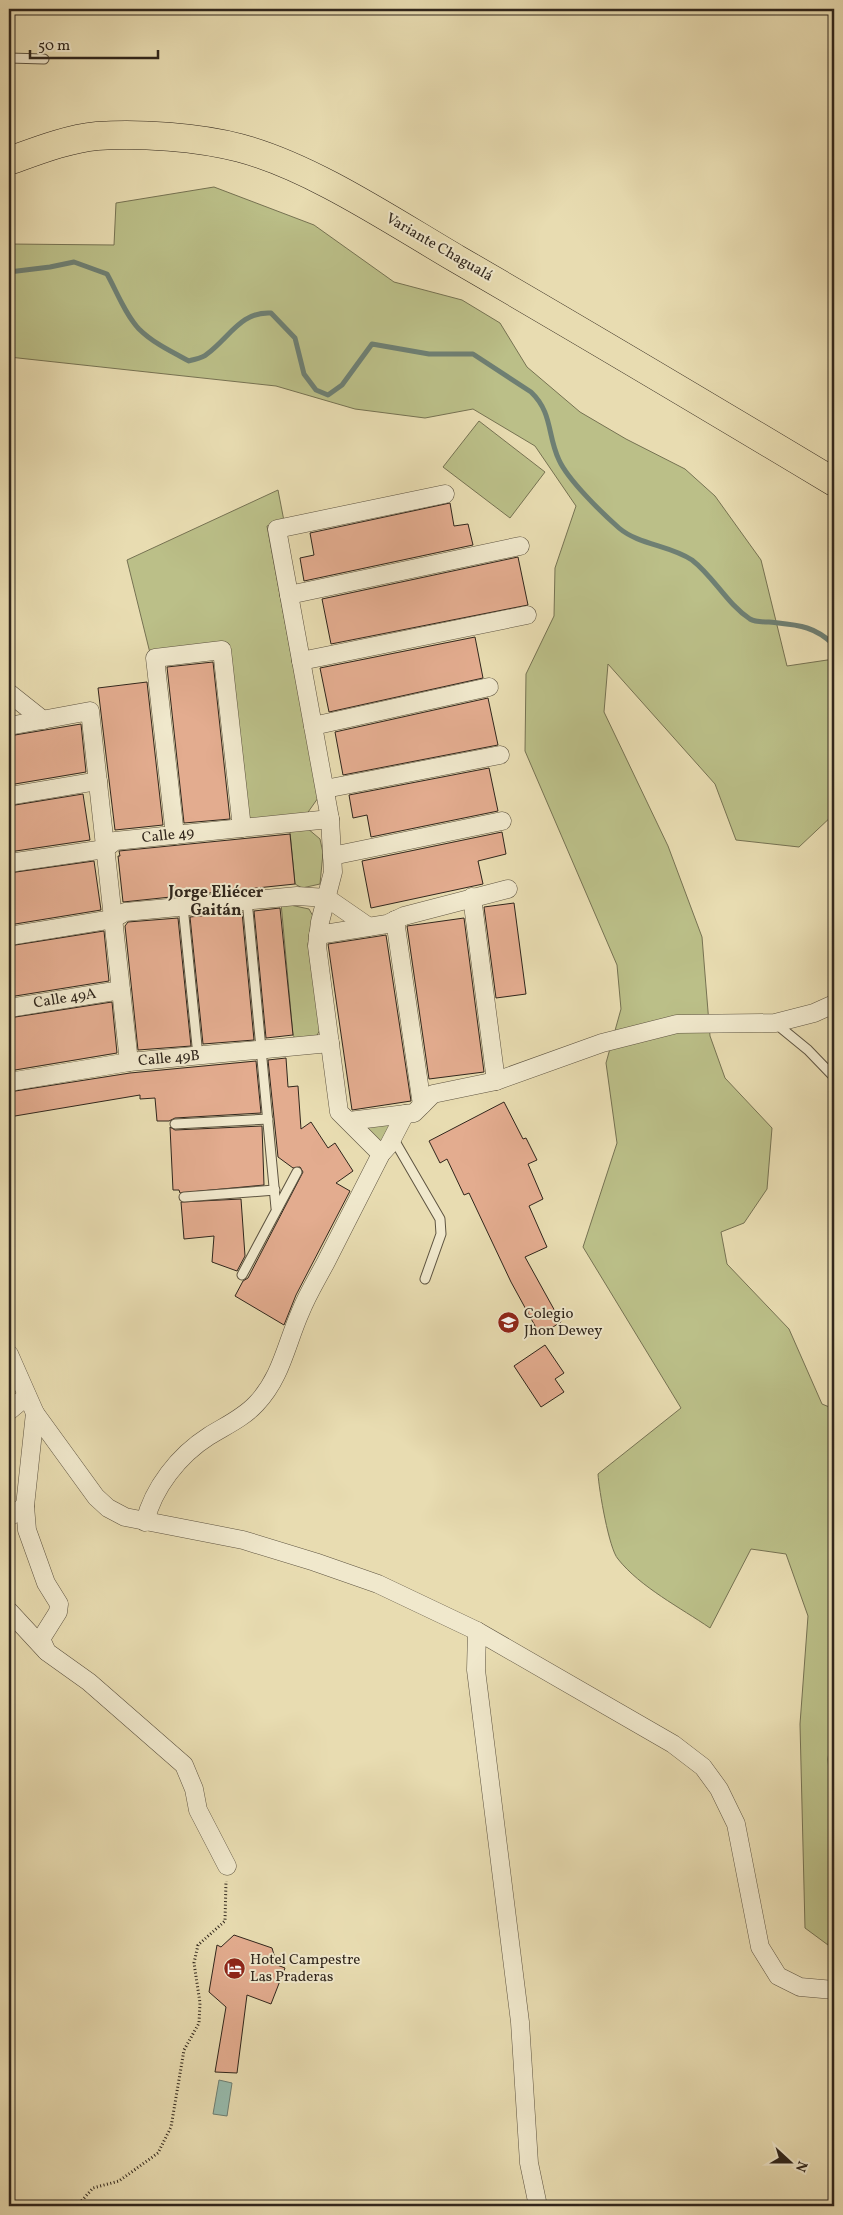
<svg xmlns="http://www.w3.org/2000/svg" width="843" height="2215" font-family="Vollkorn,serif">
<rect width="100%" height="100%" fill="#e8dcb1"/>
<filter id="stains"><feTurbulence type="fractalNoise" baseFrequency=".004" numOctaves="4"/><feColorMatrix values="0 0 0 0 .2 0 0 0 0 .09 0 0 0 0 .02 0 0 0 .5 -.17"/></filter>
<radialGradient id="worn" r=".72"><stop offset=".6" stop-color="#630" stop-opacity="0"/><stop offset="1" stop-color="#630" stop-opacity=".3"/></radialGradient>
<g fill="#bbbf88" stroke="#767252">
<path d="M214,187L314,225L394,282L462,300L500,323L527,367L580,412L626,439L685,469L715,496L761,560L787,666L834,659V814L799,847L736,840L715,784L608,664L604,712L668,846L702,937L710,1036L725,1078L772,1128L767,1189L744,1223L721,1232L727,1264L789,1329L822,1404L834,1409V1712L828,1759L834,1840V1875L828,1945L805,1928L800,1724L808,1616L786,1554L751,1549L710,1628C681,1608 640,1587 618,1559C609,1549 599,1490 598,1474L681,1408L583,1247L617,1143L606,1063L621,1009L617,965L525,751L526,674L554,616L555,568L576,506L535,446L473,409L425,418L355,409L276,386L9,357V244L114,245L116,203Z"/>
<path d="M479,421L545,472L510,518L443,467Z"/>
<path d="M278,490L284,521L267,526L318,798L306,815L248,819L229,644L150,653L127,560Z"/>
<path d="M307,828L320,839L323,853L320,884L302,888L295,884L290,832L296,829Z"/>
<path d="M281,903L309,909L314,918L308,944L320,1030L316,1037L296,1040L293,1035Z"/>
<path d="M388,1123L391,1130L382,1145L366,1131L368,1127Z"/>
</g>
<path fill="#97bbad" stroke="#6e7f73" d="M219,2080L232,2083L227,2116L213,2114Z"/>
<g fill="none" stroke-linecap="round" stroke-linejoin="round">
<path stroke="#6e7f73" stroke-width="5" d="M9,272L50,267L74,262L107,274C117,292 125,314 139,329C153,343 172,352 189,361C195,359 203,358 207,354C229,338 241,311 271,313L295,338L304,374L316,390L328,395L342,385L372,344L429,354H473L531,392C553,413 547,435 559,460C568,480 602,513 619,528C639,545 670,545 692,560C714,577 727,604 750,619C755,622 763,622 769,622C796,625 814,625 834,645"/>
</g>
<g fill="#e3ac8f" stroke="#30261c">
<path d="M450,503L454,526L468,524L473,545L304,581L300,558L314,555L310,533Z"/>
<path d="M518,557L528,605L331,644L322,599Z"/>
<path d="M475,637L483,678L329,712L320,668Z"/>
<path d="M213,662L230,819L184,823L167,667Z"/>
<path d="M147,682L163,825L115,830L98,688Z"/>
<path d="M488,698L498,745L343,775L335,732Z"/>
<path d="M81,724L86,772L9,785V736Z"/>
<path d="M489,768L498,811L371,837L367,815L353,818L349,795Z"/>
<path d="M83,794L90,840L9,852V806Z"/>
<path d="M502,832L506,854L478,861L483,884L371,908L362,861Z"/>
<path d="M290,834L295,884L123,902L118,856H120L119,851Z"/>
<path d="M94,861L101,910L9,925V873Z"/>
<path d="M514,903L526,994L496,998L484,907Z"/>
<path d="M280,908L293,1035L266,1038L254,911Z"/>
<path d="M242,912L254,1040L203,1044L190,917Z"/>
<path d="M178,918L191,1046L138,1050L125,926L128,922Z"/>
<path d="M464,918L484,1072L429,1079L407,926Z"/>
<path d="M104,931L109,981L9,997V946Z"/>
<path d="M386,935L411,1101L352,1110L328,944Z"/>
<path d="M112,1002L117,1053L9,1071V1018Z"/>
<path d="M286,1058L288,1087L298,1086L301,1129L311,1122L328,1148L335,1143L353,1171L336,1183L350,1191L296,1295L284,1325L235,1296L243,1281L248,1278L303,1172L300,1167L293,1168L278,1157L268,1060Z"/>
<path d="M256,1061L261,1113L175,1118L169,1121H157L155,1098L140,1099V1095L9,1117V1092L130,1073Z"/>
<path d="M504,1102L523,1139L526,1138L537,1160L528,1164L543,1199L529,1206L547,1247L525,1257L561,1322L540,1335L511,1282L469,1193L464,1195L447,1159L440,1163L429,1141Z"/>
<path d="M262,1126L264,1185L180,1193L179,1190H173L170,1127L175,1130Z"/>
<path d="M241,1199L245,1256L237,1271L212,1262L214,1236L184,1239L181,1202Z"/>
<path d="M545,1345L564,1373L555,1379L564,1392L541,1407L514,1366Z"/>
<path d="M234,1935L272,1948L277,1965L285,1968L271,2004L247,1995L237,2073L215,2072L226,2007L209,1992L217,1945L221,1947Z"/>
</g>
<g fill="none" stroke-linecap="round" stroke-linejoin="round">
<defs>
<g id="lane">
<path d="M9,58L44,59"/>
<path d="M247,900L276,1208"/>
<path d="M183,906L198,1056"/>
<path d="M775,1023L808,1050L834,1077"/>
<path d="M175,1124L268,1119"/>
<path d="M393,1138L440,1219L441,1234L425,1279"/>
<path d="M184,1197L275,1190"/>
<path d="M242,1275L297,1172"/>
</g>
<g id="street">
<path d="M289,595L520,546"/>
<path d="M301,661L527,615"/>
<path d="M9,693L43,720"/>
<path d="M9,726L90,711L129,1062"/>
<path d="M313,726L489,687"/>
<path d="M325,789L500,755"/>
<path d="M9,796L98,781"/>
<path d="M175,835L155,658L222,650L242,828"/>
<path d="M332,856L502,821"/>
<path d="M9,863L105,849L115,841L330,819"/>
<path d="M472,897L496,1081"/>
<path d="M395,920L422,1105"/>
<path d="M318,935L387,924L404,916L508,889"/>
<path d="M9,936L113,919L125,912L297,896L327,898L369,927"/>
<path d="M9,1008L121,990"/>
<path d="M9,1082L129,1062L330,1043"/>
<path d="M349,1121L414,1113L433,1094L496,1081L602,1043L677,1024L775,1023L814,1013L834,1004"/>
<path d="M381,1154L339,1112L317,946L320,922L333,872L330,819L277,529L445,494"/>
<path d="M9,1354L35,1413L96,1497L108,1508L125,1517L243,1540L315,1562L378,1584L477,1631L673,1744L703,1767L719,1789L736,1824L760,1947L778,1976L800,1987L834,1990"/>
<path d="M9,1411L27,1396"/>
<path d="M35,1413L25,1506L27,1530L46,1583L59,1604L58,1612L41,1639L47,1652L89,1682L184,1765L194,1789L198,1810L227,1866"/>
<path d="M9,1517L25,1506"/>
<path d="M145,1522C153,1488 179,1455 209,1436C225,1426 243,1418 256,1404C281,1378 286,1345 300,1313C307,1295 317,1279 326,1262C344,1226 363,1190 381,1154L389,1145L405,1114"/>
<path d="M9,1611L46,1651"/>
<path d="M477,1631L476,1670L520,2022L529,2163L538,2206"/>
</g>
<path id="highway" d="M9,161C37,151 67,139 97,136C140,133 198,137 240,148C312,167 392,221 457,259C583,332 709,407 834,482"/>
</defs>
<use href="#lane" stroke="#5e5441" stroke-width="11"/>
<use href="#street" stroke="#5e5441" stroke-width="19"/>
<use href="#highway" stroke="#30261c" stroke-width="29"/>
<path stroke="#30261c" stroke-width="3" stroke-dasharray="1 2.5" stroke-linecap="butt" d="M77,2206L93,2188L119,2181L158,2153L171,2127L184,2050L199,2023L200,2003L194,1963L198,1945L225,1921L226,1881"/>
<use href="#lane" stroke="#f0e8cc" stroke-width="9"/>
<use href="#street" stroke="#f0e8cc" stroke-width="18"/>
<use href="#highway" stroke="#e8dcb1" stroke-width="28"/>
</g>
<defs>
<symbol id="school-disc" viewBox="-11 -11 22 22"><circle r="9.5" fill="#8f2418" stroke="#f0e8cc"/><path d="M0-5L7-2L0 1L-7-2ZM-4 1L0 2.5L4 1V4Q0 6-4 4Z" fill="#fff"/></symbol>
<symbol id="hotel-disc" viewBox="-11 -11 22 22"><circle r="9.5" fill="#8f2418" stroke="#f0e8cc"/><path d="M-6-4.5h1.5V1H6V5H4.5V3h-9V5H-6ZM-4 0a1.8 1.8 0 1 1 3.6 0ZM.5 0V-2.5h3Q6-2.5 6 0Z" fill="#fff"/></symbol>
</defs>
<g fill-rule="evenodd">
<use href="#school-disc" x="496" y="1310" width="25" height="25"/>
<use href="#hotel-disc" x="222" y="1956" width="25" height="25"/>
</g>
<g text-anchor="middle" dominant-baseline="central" stroke-width="4" stroke-linejoin="round" paint-order="stroke">
<g font-size="15" fill="#30261c" stroke="#f0e8cc">
<text transform="translate(439 248) rotate(30)">Variante Chagualá</text>
<text transform="translate(168 836) rotate(-6)">Calle 49</text>
<text transform="translate(65 999) rotate(-9)">Calle 49A</text>
<text transform="translate(169 1059) rotate(-5)">Calle 49B</text>
</g>
<g font-size="15" fill="#30261c" stroke="#f0e8cc" text-anchor="start">
<text x="524" y="1314">Colegio<tspan x="524" dy="17">Jhon Dewey</tspan></text>
<text x="250" y="1960">Hotel Campestre<tspan x="250" dy="17">Las Praderas</tspan></text>
</g>
<g font-size="16" font-weight="bold" fill="#30261c" stroke="#f0e8cc">
<text x="216" y="893">Jorge Eliécer<tspan x="216" dy="18">Gaitán</tspan></text>
</g>
</g>
<rect width="843" height="2215" fill="none" stroke="#e8dcb1" stroke-width="30"/>
<rect x="10" y="10" width="823" height="2195" fill="none" stroke="#30261c" stroke-width="2.5"/>
<rect x="15" y="15" width="813" height="2185" fill="none" stroke="#30261c"/>
<g transform="translate(790 2162) rotate(111)" stroke="#f0e8cc" stroke-width="4" paint-order="stroke">
<path d="M0-4L9 19L0 12L-9 19Z" fill="#30261c"/>
<text y="-8" font-size="14" font-weight="bold" text-anchor="middle" fill="#30261c">N</text>
</g>
<path d="M30 50v8h128v-8" fill="none" stroke="#30261c" stroke-width="2.5"/>
<text x="38" y="50" font-size="15" fill="#30261c" stroke="#f0e8cc" stroke-width="4" paint-order="stroke">50 m</text>
<rect width="100%" height="100%" filter="url(#stains)"/>
<rect width="100%" height="100%" fill="url(#worn)"/>
</svg>
